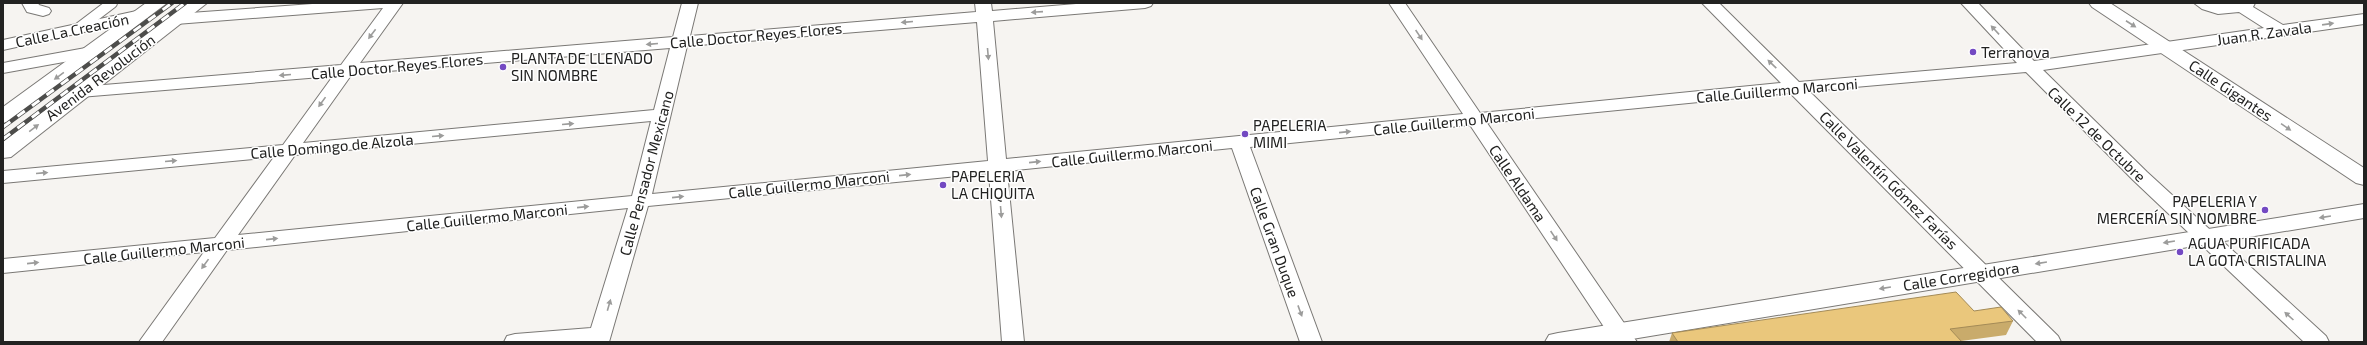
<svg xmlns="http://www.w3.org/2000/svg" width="2367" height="345" font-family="'Exo 2',sans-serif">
<rect width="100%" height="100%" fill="#f6f4f1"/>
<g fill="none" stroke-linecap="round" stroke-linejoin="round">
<defs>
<path id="service" d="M79,28L112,3"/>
<g id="minor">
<path d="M22,3H38L39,5L49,8L51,11L49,14L43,16L27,12Z"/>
<path d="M326,3H403L360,63L673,37L682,3H698L690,36L976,12L975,3H991L992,11L1088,3H1153L1151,6L1145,8L993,21L1006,159L1463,114L1389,3H1405L1480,113L1781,83L1702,3H1719L1799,82L2017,63L1961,3H1978L2034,61L2264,28L2239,12L2218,14L2202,9L2194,3H2255L2253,7L2283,25L2364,14V24L2043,70L2147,172L2326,336L2329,342H2304L2133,180L2026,72L1809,91L2058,336L2061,342H2037L1790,93L1487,123L1637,342H1614L1470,125L1250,147L1322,342H1300L1232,148L1007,171L1024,342H1002L989,173L648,206L609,342H504L507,336L515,334L591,328L628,208L227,250L162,342H139L204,252L3,273V259L215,238L274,157L3,183V171L283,145L333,76L80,97L74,96L71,92L74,88L80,87L341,65L383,8L176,24L170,22L168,19L170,16L176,14ZM977,22L988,161L652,194L687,46ZM670,48L654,110L303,143L352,74ZM651,121L632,196L238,235L295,155Z"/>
<path d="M141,10L147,12L149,15L147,18L3,50V40Z"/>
<path d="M91,47L97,48L99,52L97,56L3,73V63Z"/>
</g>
<path id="tertiary" d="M2364,204V218L1614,342H1545L1549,335L1558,333Z"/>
<path id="secondary" d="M2089,3H2110L2364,168V185L2356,183L2092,7Z"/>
<g id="primary">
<path d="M146,3H167L10,121L3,123V107Z"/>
<path d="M186,3H207L11,157L3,158V142Z"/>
</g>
</defs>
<use href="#service" stroke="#7a7875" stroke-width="12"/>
<use href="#minor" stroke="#7a7875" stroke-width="2"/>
<use href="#tertiary" stroke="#7a7875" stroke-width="2"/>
<use href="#secondary" stroke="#7a7875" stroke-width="2"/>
<use href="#primary" stroke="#7a7875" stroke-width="2"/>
<use href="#service" stroke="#fff" stroke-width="10"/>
<use href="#minor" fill="#fff" fill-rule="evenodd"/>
<use href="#tertiary" fill="#fff" fill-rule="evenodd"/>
<use href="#secondary" fill="#fff" fill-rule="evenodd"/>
<use href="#primary" fill="#fff" fill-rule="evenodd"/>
<defs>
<g id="rail">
<path d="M3,127L172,3"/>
<path d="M3,139L185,3"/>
</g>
</defs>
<use href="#rail" stroke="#4d4d4b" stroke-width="4.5"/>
<use href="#rail" stroke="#fff" stroke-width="3" stroke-dasharray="9" stroke-linecap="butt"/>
</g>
<path fill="#c9ab6b" d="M2013,321L2006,335L1961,341L1962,342H1669L1672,333Z"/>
<path fill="#eac77c" stroke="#a48b57" d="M1956,292L1974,311L2001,307L2013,321L1950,329L1962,342H1678L1672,333Z"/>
<defs><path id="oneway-solid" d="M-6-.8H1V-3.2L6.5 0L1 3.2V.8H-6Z"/></defs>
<g fill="#9c9c9b">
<use href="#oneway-solid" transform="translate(1037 12) rotate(176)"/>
<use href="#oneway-solid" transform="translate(907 22) rotate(175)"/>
<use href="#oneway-solid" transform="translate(2131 24) rotate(33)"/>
<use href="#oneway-solid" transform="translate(2328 24) rotate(-8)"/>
<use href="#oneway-solid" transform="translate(1995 30) rotate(-133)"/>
<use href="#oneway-solid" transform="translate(372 34) rotate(127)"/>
<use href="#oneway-solid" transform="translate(1419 35) rotate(56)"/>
<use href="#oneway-solid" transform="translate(652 44) rotate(175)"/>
<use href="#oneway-solid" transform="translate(988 54) rotate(85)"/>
<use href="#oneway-solid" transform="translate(1772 64) rotate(-136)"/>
<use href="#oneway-solid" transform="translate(285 75) rotate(175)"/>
<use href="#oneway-solid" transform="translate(59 76) rotate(144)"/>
<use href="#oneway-solid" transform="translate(322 102) rotate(126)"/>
<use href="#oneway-solid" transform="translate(568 124) rotate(-5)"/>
<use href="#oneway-solid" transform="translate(2286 127) rotate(34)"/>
<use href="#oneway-solid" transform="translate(34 128) rotate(-37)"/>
<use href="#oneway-solid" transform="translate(1345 132) rotate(-6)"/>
<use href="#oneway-solid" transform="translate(438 136) rotate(-5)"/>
<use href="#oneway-solid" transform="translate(171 161) rotate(-5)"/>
<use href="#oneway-solid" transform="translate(1035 162) rotate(-6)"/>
<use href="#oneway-solid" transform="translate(42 173) rotate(-5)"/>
<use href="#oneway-solid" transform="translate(905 175) rotate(-6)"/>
<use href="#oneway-solid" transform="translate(678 197) rotate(-6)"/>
<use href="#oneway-solid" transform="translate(583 207) rotate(-6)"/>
<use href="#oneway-solid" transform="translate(1001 212) rotate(85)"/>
<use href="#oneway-solid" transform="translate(2325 217) rotate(171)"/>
<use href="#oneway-solid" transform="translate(1554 236) rotate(56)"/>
<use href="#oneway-solid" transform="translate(272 239) rotate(-6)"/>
<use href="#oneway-solid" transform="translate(2169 242) rotate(171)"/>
<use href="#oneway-solid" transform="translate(33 263) rotate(-6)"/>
<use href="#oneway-solid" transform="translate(2041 263) rotate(171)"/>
<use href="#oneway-solid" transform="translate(205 264) rotate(126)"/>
<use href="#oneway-solid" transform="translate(1885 288) rotate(171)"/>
<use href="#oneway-solid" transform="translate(609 305) rotate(-74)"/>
<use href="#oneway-solid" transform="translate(1300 311) rotate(70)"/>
<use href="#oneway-solid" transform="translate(2022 314) rotate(-135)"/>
<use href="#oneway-solid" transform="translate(2289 316) rotate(-138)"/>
</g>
<g fill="#7349c2" stroke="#fff" stroke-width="1.5">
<circle cx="1973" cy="52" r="4"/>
<circle cx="503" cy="67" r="4"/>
<circle cx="1245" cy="134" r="4"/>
<circle cx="943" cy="185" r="4"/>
<circle cx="2265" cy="210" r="4"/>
<circle cx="2180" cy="252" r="4"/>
</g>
<g text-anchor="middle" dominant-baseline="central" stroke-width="3" stroke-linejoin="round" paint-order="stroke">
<g font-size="15" fill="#222221" stroke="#fff">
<text transform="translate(72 30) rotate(-12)">Calle La Creación</text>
<text transform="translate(2264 33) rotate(-8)">Juan R. Zavala</text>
<text transform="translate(756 35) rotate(-5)">Calle Doctor Reyes Flores</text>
<text transform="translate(397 66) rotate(-5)">Calle Doctor Reyes Flores</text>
<text transform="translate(100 77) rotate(-37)">Avenida Revolución</text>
<text transform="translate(1777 90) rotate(-5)">Calle Guillermo Marconi</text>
<text transform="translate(2231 90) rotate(34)">Calle Gigantes</text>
<text transform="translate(1454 121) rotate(-6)">Calle Guillermo Marconi</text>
<text transform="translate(2097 134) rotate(44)">Calle 12 de Octubre</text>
<text transform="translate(332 146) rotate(-5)">Calle Domingo de Alzola</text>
<text transform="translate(1132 153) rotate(-6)">Calle Guillermo Marconi</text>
<text transform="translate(646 173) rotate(-75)">Calle Pensador Mexicano</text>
<text transform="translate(1889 180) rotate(45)">Calle Valentín Gómez Farías</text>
<text transform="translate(1518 183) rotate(56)">Calle Aldama</text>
<text transform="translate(809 184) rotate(-6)">Calle Guillermo Marconi</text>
<text transform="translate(487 217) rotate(-6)">Calle Guillermo Marconi</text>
<text transform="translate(1275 242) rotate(70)">Calle Gran Duque</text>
<text transform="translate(164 250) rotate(-6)">Calle Guillermo Marconi</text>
<text transform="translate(1961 276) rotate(-9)">Calle Corregidora</text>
</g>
<g font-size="15" fill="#222221" stroke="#fff" text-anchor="start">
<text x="1981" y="52">Terranova</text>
<text x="511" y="58">PLANTA DE LLENADO<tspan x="511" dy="17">SIN NOMBRE</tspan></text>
<text x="1253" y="125">PAPELERIA<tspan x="1253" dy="17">MIMI</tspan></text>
<text x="951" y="176">PAPELERIA<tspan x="951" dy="17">LA CHIQUITA</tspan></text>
<text x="2257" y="201" text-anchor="end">PAPELERIA Y<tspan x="2257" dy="17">MERCERÍA SIN NOMBRE</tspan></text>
<text x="2188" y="243">AGUA PURIFICADA<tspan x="2188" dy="17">LA GOTA CRISTALINA</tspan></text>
</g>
</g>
<rect width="2367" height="345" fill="none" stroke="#222221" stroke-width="8"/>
</svg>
